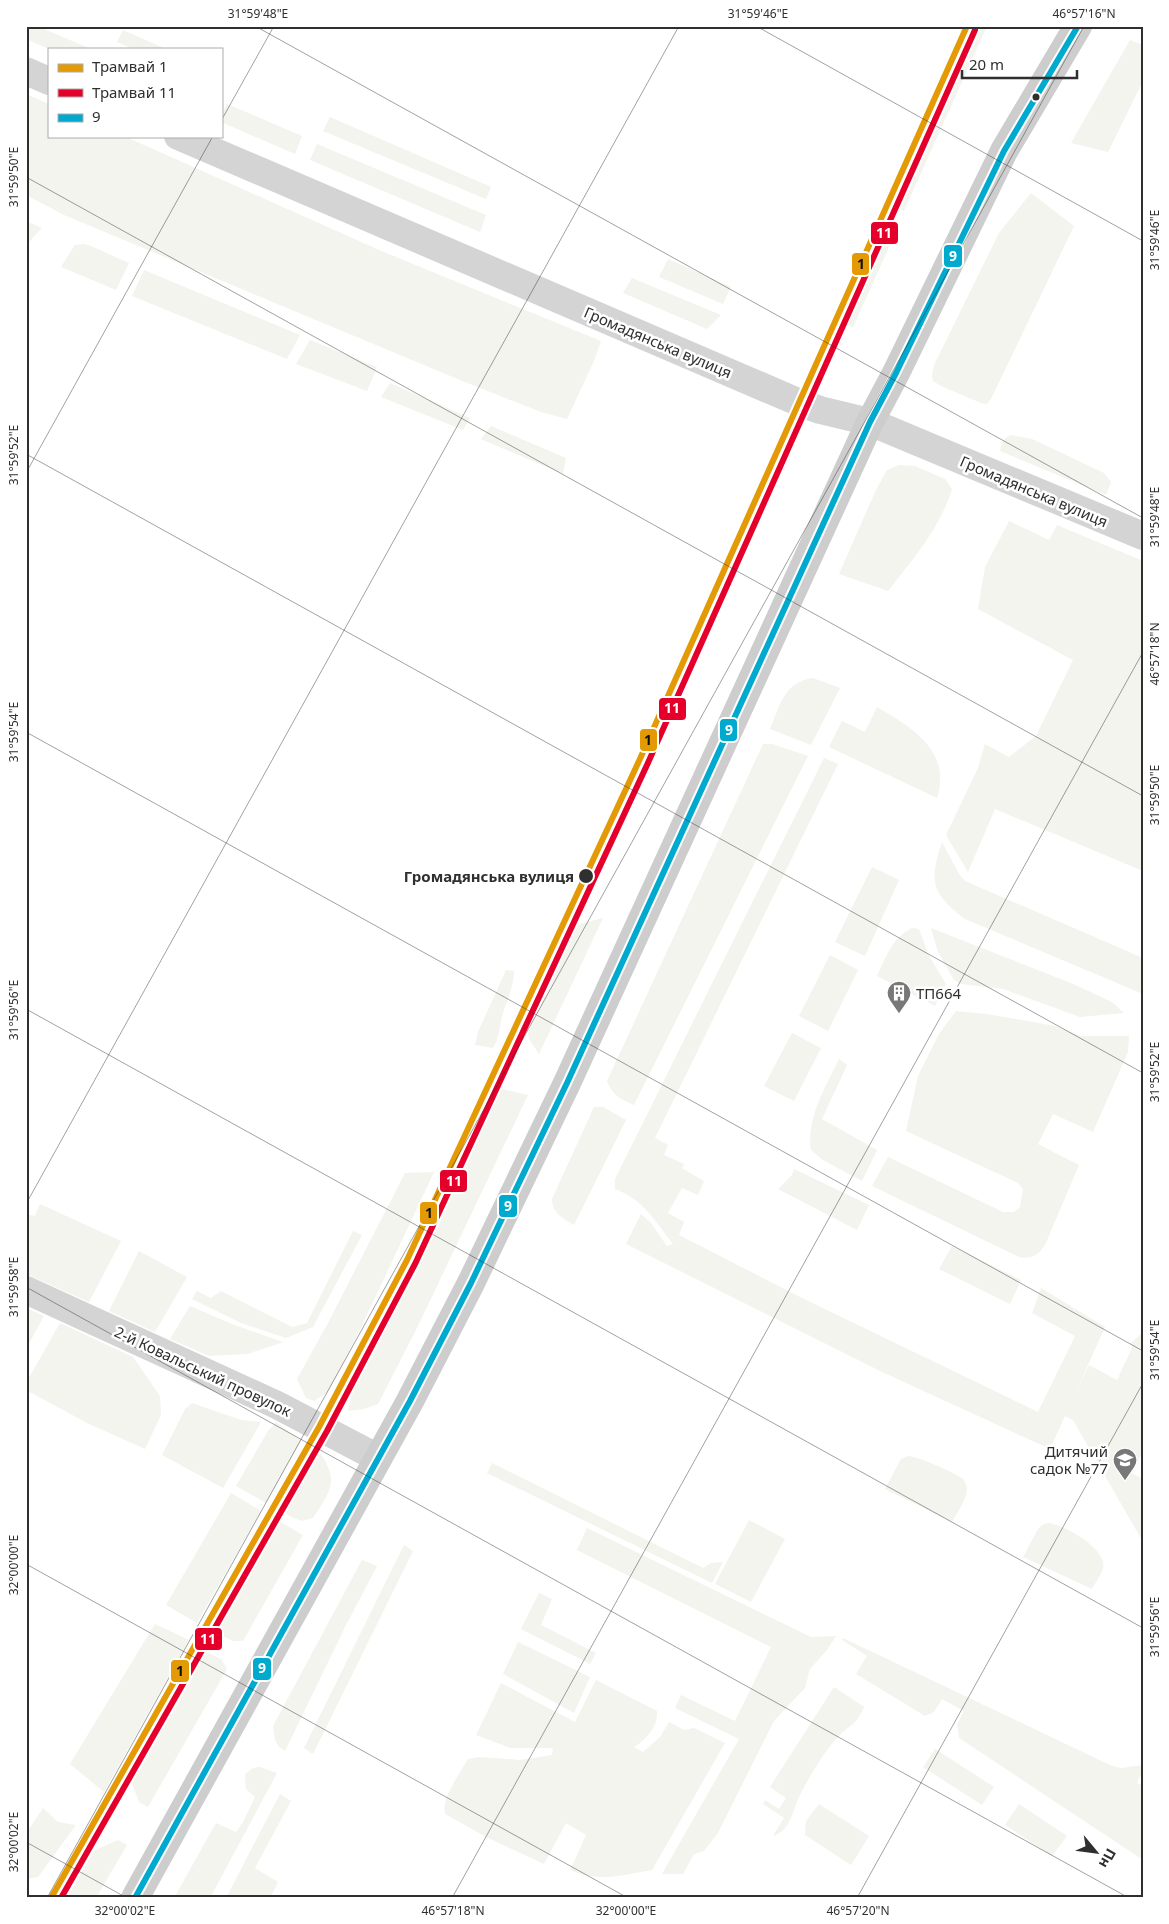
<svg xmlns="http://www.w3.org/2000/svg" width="1169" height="1924" font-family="'Noto Sans',sans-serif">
<rect width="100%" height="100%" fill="#fff"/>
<g fill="#f2f4ed">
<path d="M26,26H37L91,49H49L26,39Z"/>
<path d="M972,26H987L904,211L892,205Z"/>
<path d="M123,30L166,49H133L117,42Z"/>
<path d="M1130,40L1143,45V81L1108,152L1071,143Z"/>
<path d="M26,94L49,104V136H124L379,250L601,341L594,361L567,419L541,412L460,380L64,215L26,195Z"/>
<path d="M227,104L302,136L295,154L221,122V115Z"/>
<path d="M330,117L491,187L486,199L323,131Z"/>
<path d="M317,144L486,215L480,232L310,160Z"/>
<path d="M1031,193L1074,226L991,399L987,404L981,403L941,386L933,381L932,374L935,363L999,233Z"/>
<path d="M26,221L42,228L26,245Z"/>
<path d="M882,228L895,234L853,327L840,321Z"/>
<path d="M84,244L91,246L129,263L116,290L61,267L75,245Z"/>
<path d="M668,259L731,287L723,304L659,277Z"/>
<path d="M144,270L300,335L287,359L132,296Z"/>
<path d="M632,278L721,315L707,329L623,293Z"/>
<path d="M310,340L377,367L367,391L296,364Z"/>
<path d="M390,383L470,418L463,430L381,397Z"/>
<path d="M491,426L566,458L563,474L481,439Z"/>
<path d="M1010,435L1032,439L1104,473L1111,482L1106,495L1000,451L1003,440Z"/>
<path d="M899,465L915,466L945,479L952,489C940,528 913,559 888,591L839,574L876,490L887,470Z"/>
<path d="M1009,521L1049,540L1057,525L1143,561V871L995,809L968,872L946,835L978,768L985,744L1009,757L1036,736L1073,660L978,609L985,567Z"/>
<path d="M813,678L840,688L811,745L770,729C781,704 783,683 813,678Z"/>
<path d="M877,707C912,727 952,752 937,798L829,747L842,721L865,732Z"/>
<path d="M763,744H772L808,756L634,1105C620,1099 612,1095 607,1081Z"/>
<path d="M824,758L838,764L655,1138L668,1145L664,1155L684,1164L682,1168L704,1181L698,1195L682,1188L668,1213L684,1222L679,1235L802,1298L1038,1412L1075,1336L1032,1313L1041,1288L1105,1327L1075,1394L1089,1365L1117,1380L1133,1346L1130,1344L1143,1332V1451L1132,1473L1143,1479V1542L1073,1420L1065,1416L1050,1449L882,1372L626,1244L641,1214L651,1223L667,1246L673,1244C654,1220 644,1200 615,1189V1179Z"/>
<path d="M942,842L959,874L965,881L1143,958V994L965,919C931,893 929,882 942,842Z"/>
<path d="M872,867L899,880L865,956L835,942Z"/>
<path d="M603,918L539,1054L529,1039L526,1020L568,937L579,924Z"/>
<path d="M912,928L919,929L928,954L946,984L935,1006L877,976C886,957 892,938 912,928Z"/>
<path d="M931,928L1071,983L1112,1002L1124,1013L1080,1017L1003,989L961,984L954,980L938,952Z"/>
<path d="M830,955L858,970L828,1031L799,1016Z"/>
<path d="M506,970L514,971C513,989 508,997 503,1013C499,1026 500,1037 493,1048L475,1045L478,1032Z"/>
<path d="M956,1011L987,1014L1055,1026L1081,1036H1129L1128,1052L1093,1132L1053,1114L1038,1144L1079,1165L1045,1245C1037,1256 1032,1259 1019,1257L872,1186L888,1157L1003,1212H1014L1020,1207L1023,1189L1018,1183L906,1131L918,1076L939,1034Z"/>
<path d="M792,1033L821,1048L794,1101L764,1086Z"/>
<path d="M839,1059L847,1065L822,1119L877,1150L862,1181L823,1160L811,1150C806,1118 826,1087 839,1059Z"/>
<path d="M502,1089L528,1095L418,1326L378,1404L364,1409L348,1411L355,1378L377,1335L486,1110Z"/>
<path d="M594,1107H603L626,1120L574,1225C563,1218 552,1213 552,1199Z"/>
<path d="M794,1169L869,1205L857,1230L778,1189L792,1175Z"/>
<path d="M434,1172L358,1334L328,1392L314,1401L306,1398L297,1379L327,1325L405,1173Z"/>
<path d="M40,1204L121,1241L89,1302L26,1274V1214L35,1216Z"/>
<path d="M353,1231L362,1235L313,1327L286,1338L241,1323L192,1299L197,1291L211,1298L221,1291L292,1327L307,1323Z"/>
<path d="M952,1246L1021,1280L1010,1304L939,1269Z"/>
<path d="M139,1251L187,1277L155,1332L109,1311Z"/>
<path d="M190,1306L232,1324L283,1342L247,1354L209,1356L170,1339Z"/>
<path d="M26,1308L44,1316L26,1349Z"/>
<path d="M60,1323L133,1357L160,1396L161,1415L145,1449L87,1423L26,1390V1383Z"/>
<path d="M192,1403L241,1420L261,1422L223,1488L162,1455L185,1409Z"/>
<path d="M276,1422L301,1441L266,1503L236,1486L268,1431Z"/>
<path d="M317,1451C323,1456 325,1460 328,1467C337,1487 323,1502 313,1518L301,1521L281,1512Z"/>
<path d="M908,1456C917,1456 956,1473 963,1479C965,1482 967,1486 967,1490C966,1500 957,1513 952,1522L885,1489L901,1459Z"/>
<path d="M492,1463L703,1568L711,1563L723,1562L712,1583L487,1473Z"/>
<path d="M231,1493L261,1511L197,1623L166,1605Z"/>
<path d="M277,1520L303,1535L243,1641H233L212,1631Z"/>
<path d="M749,1520L785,1539L751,1602L715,1584Z"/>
<path d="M1048,1523C1063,1524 1108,1549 1103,1568C1101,1575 1095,1583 1092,1589L1023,1557L1038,1529L1042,1525Z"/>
<path d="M587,1528L811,1637L836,1636L827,1650L810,1669L805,1688L774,1721L718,1833L704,1851L694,1854L683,1874H662L739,1739L675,1708L681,1695L735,1721L771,1647L577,1550Z"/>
<path d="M404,1545L413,1551L313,1754L304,1748Z"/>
<path d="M362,1560L377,1566L346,1625L285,1751C274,1744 275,1739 273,1726Z"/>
<path d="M539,1593L552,1599L541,1625L596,1653L590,1664L521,1629Z"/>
<path d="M155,1624L189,1640L104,1792L70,1764Z"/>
<path d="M843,1638L1110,1765L1121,1768L1143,1765V1770L1137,1783L1143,1786V1860L959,1738L957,1725L964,1711L942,1699L934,1712L925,1716L856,1674L867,1656L842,1640Z"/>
<path d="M518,1642L590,1677L574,1713L503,1674Z"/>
<path d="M201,1650L221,1659L227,1669L148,1807L139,1802L131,1781L137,1762Z"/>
<path d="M596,1680L657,1711C658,1727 647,1739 634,1747L643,1752L660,1737L669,1722L684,1730L694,1728L725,1743L652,1870C622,1875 600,1883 570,1870L586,1835L566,1823L544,1864L486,1837L445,1814C441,1799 460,1773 468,1759L479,1757L520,1760L552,1755L553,1748H511L476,1735L501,1683L575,1722Z"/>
<path d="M834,1687L864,1707C855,1727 851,1723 839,1736C825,1750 809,1777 800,1795C793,1808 791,1831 773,1836L784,1818L763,1804L765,1800L779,1809L786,1798L770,1787Z"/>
<path d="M935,1749L994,1787L982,1805L923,1767Z"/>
<path d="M260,1767L277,1773L210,1898H174L216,1823L236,1832L243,1822L255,1797L246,1789L245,1774L253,1768Z"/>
<path d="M280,1794L291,1801L255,1868L278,1882L270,1898H226Z"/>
<path d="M819,1804L869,1836L851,1865L805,1835L806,1821Z"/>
<path d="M1019,1804L1067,1836L1052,1856L1005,1825Z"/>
<path d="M43,1808L58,1822L76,1825L38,1877L26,1879V1834Z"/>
<path d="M118,1840L127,1845L96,1898H69L67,1886L82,1856Z"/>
</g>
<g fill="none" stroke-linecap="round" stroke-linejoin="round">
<g stroke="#d4d4d4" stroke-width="28">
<path d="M26,71L49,81"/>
<path d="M178,136L798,402L820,410L870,422L1143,536"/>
<path d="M26,1290L277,1405L378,1458"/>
</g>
<path stroke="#cdcdcd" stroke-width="28" d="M135,1898L410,1401L471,1283L567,1083L870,422L896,373L1004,151L1078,26"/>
<defs>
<path id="bus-1" d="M135,1898L410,1401L471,1283L567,1083L870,422L896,373L1004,151L1078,26"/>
</defs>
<use href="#bus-1" stroke="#fff" stroke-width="10"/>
<use href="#bus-1" stroke="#00a9ce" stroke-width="6"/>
<defs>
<path id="tram-1" d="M51,1898L319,1427L407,1260L639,761L967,26"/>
<path id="tram-2" d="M61,1898L327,1431L415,1264L647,765L975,30"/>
</defs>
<use href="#tram-1" stroke="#fff" stroke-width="10"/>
<use href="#tram-2" stroke="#fff" stroke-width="10"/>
<use href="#tram-1" stroke="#e39a05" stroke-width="6"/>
<use href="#tram-2" stroke="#e4002b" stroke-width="6"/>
</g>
<path fill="none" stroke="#2f2f2f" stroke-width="1" stroke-opacity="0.45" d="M255,26L1143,518M756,26L1143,241M221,121L274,26M26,177L1143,796M26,454L1143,1073M26,473L213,136M26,732L1143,1351M26,1009L1143,1628M26,1204L679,26M26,1287L1129,1898M26,1564L628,1898M26,1842L127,1898M47,1898L1084,26M452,1898L1143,652M857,1898L1143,1383"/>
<defs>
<symbol id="building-pin" viewBox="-11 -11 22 30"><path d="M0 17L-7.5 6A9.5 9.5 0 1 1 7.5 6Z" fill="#787878" stroke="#fff"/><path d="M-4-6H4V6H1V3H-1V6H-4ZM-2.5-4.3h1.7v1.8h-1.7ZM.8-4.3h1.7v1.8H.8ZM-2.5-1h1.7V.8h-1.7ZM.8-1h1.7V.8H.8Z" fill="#fff"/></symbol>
<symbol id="school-pin" viewBox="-11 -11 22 30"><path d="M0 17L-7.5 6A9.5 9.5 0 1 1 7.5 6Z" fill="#787878" stroke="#fff"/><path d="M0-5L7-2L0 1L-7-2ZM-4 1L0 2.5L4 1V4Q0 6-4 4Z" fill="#fff"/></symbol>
</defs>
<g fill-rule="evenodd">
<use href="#building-pin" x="885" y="979" width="28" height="38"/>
<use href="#school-pin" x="1111" y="1446" width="28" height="38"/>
</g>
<g fill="#2f2f2f" stroke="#fff" stroke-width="2">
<circle cx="1036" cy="97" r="4.5"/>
<circle cx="586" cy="876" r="8"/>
</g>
<g text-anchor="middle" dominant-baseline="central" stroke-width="5" stroke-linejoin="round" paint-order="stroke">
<g font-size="15" fill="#2f2f2f" stroke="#fff">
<text transform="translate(658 342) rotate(23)">Громадянська вулиця</text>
<text transform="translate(1034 491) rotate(23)">Громадянська вулиця</text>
<text transform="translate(203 1371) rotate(25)">2-й Ковальський провулок</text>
</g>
<g font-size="15" font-weight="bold" fill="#2f2f2f" stroke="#fff" text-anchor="end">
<text x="574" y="876">Громадянська вулиця</text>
</g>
<g font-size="15" fill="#2f2f2f" stroke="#fff" text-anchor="start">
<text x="916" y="993">ТП664</text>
<text x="1108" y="1451" text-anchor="end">Дитячий<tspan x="1108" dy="17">садок №77</tspan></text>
</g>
</g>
<g stroke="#fff" stroke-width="2">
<rect x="870" y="221" width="29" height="24" rx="5" fill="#e4002b"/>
<rect x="943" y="244" width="20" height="24" rx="5" fill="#00a9ce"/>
<rect x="851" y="252" width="19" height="24" rx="5" fill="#e39a05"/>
<rect x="658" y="697" width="29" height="24" rx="5" fill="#e4002b"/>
<rect x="719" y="718" width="19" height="24" rx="5" fill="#00a9ce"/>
<rect x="639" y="728" width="19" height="24" rx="5" fill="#e39a05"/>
<rect x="439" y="1169" width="29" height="24" rx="5" fill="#e4002b"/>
<rect x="498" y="1194" width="20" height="24" rx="5" fill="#00a9ce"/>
<rect x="419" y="1201" width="19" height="24" rx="5" fill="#e39a05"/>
<rect x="194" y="1627" width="29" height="24" rx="5" fill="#e4002b"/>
<rect x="252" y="1657" width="20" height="24" rx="5" fill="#00a9ce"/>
<rect x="170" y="1659" width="20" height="24" rx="5" fill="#e39a05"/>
</g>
<g font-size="14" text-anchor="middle" font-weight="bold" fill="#fff">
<text x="884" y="238">11</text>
<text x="953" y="261">9</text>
<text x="672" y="713">11</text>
<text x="729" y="735">9</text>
<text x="454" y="1186">11</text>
<text x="508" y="1211">9</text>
<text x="208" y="1644">11</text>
<text x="262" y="1673">9</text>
</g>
<g font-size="14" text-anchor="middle" font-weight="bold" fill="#111">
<text x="861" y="269">1</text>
<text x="648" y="745">1</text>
<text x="429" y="1218">1</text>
<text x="180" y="1676">1</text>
</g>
<rect width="1169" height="1924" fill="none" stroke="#ffffff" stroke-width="55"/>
<rect x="48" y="48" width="175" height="90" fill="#ffffff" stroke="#acacac"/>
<rect x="58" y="64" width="25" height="8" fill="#e39a05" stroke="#acacac"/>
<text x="92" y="72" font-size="15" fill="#2f2f2f">Трамвай 1</text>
<rect x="58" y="89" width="25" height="8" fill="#e4002b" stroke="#acacac"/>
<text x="92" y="98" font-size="15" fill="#2f2f2f">Трамвай 11</text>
<rect x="58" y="114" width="25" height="8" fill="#00a9ce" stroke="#acacac"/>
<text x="92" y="122" font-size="15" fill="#2f2f2f">9</text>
<g transform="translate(1096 1852) rotate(119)" stroke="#ffffff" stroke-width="4" paint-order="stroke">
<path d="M0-4L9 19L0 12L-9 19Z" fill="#2f2f2f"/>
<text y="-8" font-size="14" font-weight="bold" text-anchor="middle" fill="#2f2f2f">Пн</text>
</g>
<path d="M962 70v8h115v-8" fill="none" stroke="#2f2f2f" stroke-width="2.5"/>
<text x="969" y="70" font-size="15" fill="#2f2f2f" stroke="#ffffff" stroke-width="4" paint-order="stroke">20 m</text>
<rect x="28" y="28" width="1114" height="1868" fill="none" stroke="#2f2f2f" stroke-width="2"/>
<g font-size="12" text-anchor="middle" fill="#2f2f2f">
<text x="258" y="18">31°59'48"E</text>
<text x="758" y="18">31°59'46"E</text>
<text x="1084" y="18">46°57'16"N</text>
<text transform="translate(14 177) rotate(-90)" y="4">31°59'50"E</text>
<text transform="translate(1155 240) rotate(-90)" y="4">31°59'46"E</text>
<text transform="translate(14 455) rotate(-90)" y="4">31°59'52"E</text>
<text transform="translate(1155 517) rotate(-90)" y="4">31°59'48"E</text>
<text transform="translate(1155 654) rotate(-90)" y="4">46°57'18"N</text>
<text transform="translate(14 732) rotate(-90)" y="4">31°59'54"E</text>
<text transform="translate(1155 795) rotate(-90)" y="4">31°59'50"E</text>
<text transform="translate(14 1010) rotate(-90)" y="4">31°59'56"E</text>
<text transform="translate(1155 1072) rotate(-90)" y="4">31°59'52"E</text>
<text transform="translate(14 1287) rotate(-90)" y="4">31°59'58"E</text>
<text transform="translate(1155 1350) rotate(-90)" y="4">31°59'54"E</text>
<text transform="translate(14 1565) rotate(-90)" y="4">32°00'00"E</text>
<text transform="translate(1155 1627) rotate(-90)" y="4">31°59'56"E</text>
<text transform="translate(14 1842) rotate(-90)" y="4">32°00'02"E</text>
<text x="125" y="1915">32°00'02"E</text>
<text x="453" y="1915">46°57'18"N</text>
<text x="626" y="1915">32°00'00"E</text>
<text x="858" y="1915">46°57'20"N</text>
</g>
</svg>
